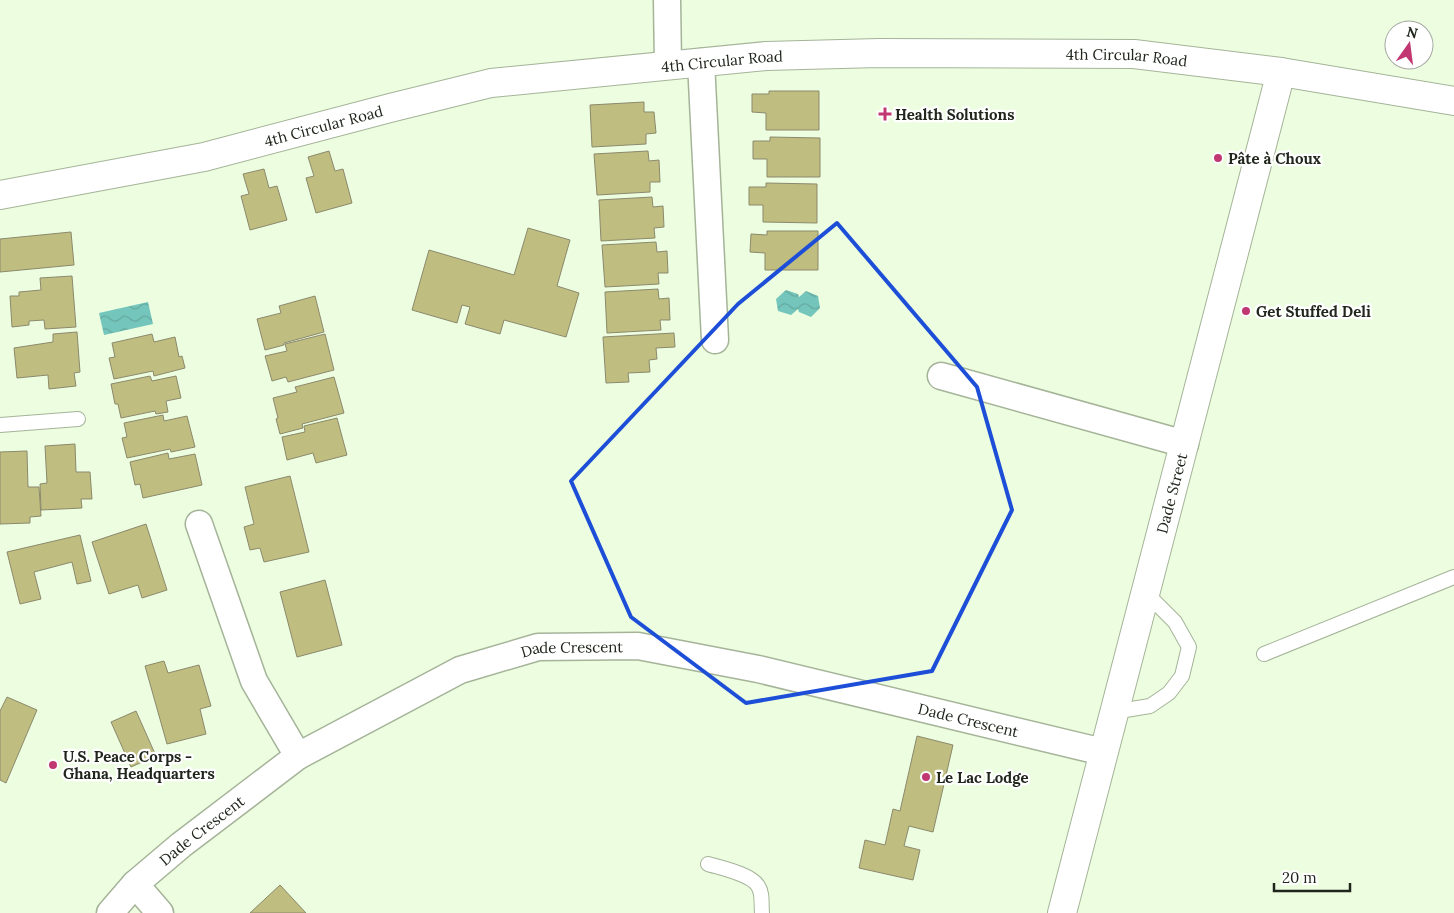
<svg xmlns="http://www.w3.org/2000/svg" width="1454" height="913" font-family="Lora,serif">
<defs>
<pattern id="water-waves" width="16" height="10" patternUnits="userSpaceOnUse" patternTransform="scale(1.25)"><rect width="16" height="10" fill="#74c5bb"/><path d="M0 5q4-4 8 0t8 0" fill="none" stroke="#64a9a0"/></pattern>
</defs>
<rect width="100%" height="100%" fill="#ecfde0"/>
<g fill="url(#water-waves)">
<path d="M786,290L798,294L799,297L806,291L818,296L820,308L811,317L799,312L798,309L791,315L778,311L776,299Z"/>
<path d="M148,302L153,324L104,335L99,313Z"/>
</g>
<g fill="#c0bd80" stroke="#8b896c">
<path d="M769,91H819V130H766V113L752,112V94H769Z"/>
<path d="M644,102V112H654L656,133L646,134V144L592,147L590,105Z"/>
<path d="M770,137L820,138V177H767V159H753V141H770Z"/>
<path d="M329,151L335,171L343,169L352,203L316,213L306,178L314,176L308,157Z"/>
<path d="M648,151L649,161L659,160L660,182H650V192L597,195L594,154Z"/>
<path d="M264,169L269,188L277,186L287,220L250,230L241,196L249,194L243,174Z"/>
<path d="M766,183L817,184V223L763,222V205H749V187H766Z"/>
<path d="M652,197L653,207L663,206L664,227L654,228L655,238L601,241L599,200Z"/>
<path d="M528,228L570,240L557,286L579,293L566,337L504,320L500,334L465,324L470,307L462,305L457,323L412,310L429,250L514,275Z"/>
<path d="M767,231H818V270H765V253L750,252L751,234L767,235Z"/>
<path d="M71,232L74,265L0,272V239Z"/>
<path d="M656,242L657,252L667,251L668,273H658L659,284L605,287L602,245Z"/>
<path d="M72,276L76,327L45,329L44,320L29,321V325L12,327L10,296H19V292L41,290L40,278Z"/>
<path d="M658,289L659,299L669,298L670,320H660L661,330L607,333L605,292Z"/>
<path d="M315,296L324,332L284,343V345L265,350L257,319L281,313L279,306Z"/>
<path d="M77,332L80,372L74,373L76,386L49,389L48,375L17,378L14,348L53,342V334Z"/>
<path d="M674,333L675,347L656,348L657,359L649,360L650,372L628,373L629,382L606,383L603,337Z"/>
<path d="M152,334L154,342L175,337L179,357L182,356L185,368L154,376L153,371L114,379L109,358L115,357L112,343Z"/>
<path d="M325,334L334,370L288,382L286,377L272,381L265,356L287,351L285,344Z"/>
<path d="M150,376L152,381L176,376L181,398L166,401L168,412L156,414L155,411L121,418L118,404H115L111,384Z"/>
<path d="M334,377L344,413L302,424L303,428L280,434L276,419L278,418L273,398L297,392L295,387Z"/>
<path d="M163,415L164,421L187,416L195,447L171,452L170,449L127,458L122,438L127,437L124,423Z"/>
<path d="M337,418L347,455L316,463L313,453L287,460L282,437L305,432L304,426Z"/>
<path d="M75,444L76,472H90L92,499H81L82,508L41,510L40,484L47,483L45,446Z"/>
<path d="M27,451L28,487H39L41,516L30,517V523L0,524V452Z"/>
<path d="M168,453L169,459L195,454L202,485L143,498L140,484L135,485L130,462Z"/>
<path d="M290,476L309,552L264,562L260,548L250,550L244,527L254,524L245,487Z"/>
<path d="M146,524L167,590L142,598L138,585L109,594L92,542Z"/>
<path d="M80,535L91,581L77,584L72,562L34,572L41,599L20,604L7,552Z"/>
<path d="M325,580L342,645L297,657L280,592Z"/>
<path d="M164,661L168,673L199,665L211,706L200,709L206,734L167,744L145,666Z"/>
<path d="M7,697L37,710L6,783L0,780V711Z"/>
<path d="M136,711L156,756L131,767L111,722Z"/>
<path d="M917,736L953,745L933,832L909,826L904,846L920,850L913,880L859,868L865,840L885,845L893,809L900,811Z"/>
<path d="M280,885L306,913H250Z"/>
</g>
<g fill="none" stroke-linecap="round" stroke-linejoin="round">
<defs>
<g id="lane">
<path d="M0,425L78,419"/>
<path d="M1264,654L1454,577"/>
<path d="M1113,712L1150,706L1169,693L1182,676L1189,647L1175,622L1145,592"/>
<path d="M708,864C721,868 751,874 758,886C763,893 761,904 762,913"/>
</g>
<g id="street">
<path d="M667,0L668,65"/>
<path d="M701,62L715,340"/>
<path d="M941,376L1185,444"/>
<path d="M199,524L254,681L298,756"/>
<path d="M135,884L160,913"/>
<path id="s1" d="M110,913L135,884L181,845L298,756L460,670L538,647L638,646L758,669L1103,752"/>
</g>
<g id="secondary">
<path id="s2" d="M0,195L204,157L390,108L491,83L766,56L879,53L1134,54L1281,72L1454,101"/>
<path id="s3" d="M1062,913L1281,72"/>
</g>
</defs>
<use href="#lane" stroke="#a5b499" stroke-width="16"/>
<use href="#street" stroke="#a5b499" stroke-width="29"/>
<use href="#secondary" stroke="#a5b499" stroke-width="30"/>
<use href="#lane" stroke="#fff" stroke-width="14"/>
<use href="#street" stroke="#fff" stroke-width="26"/>
<use href="#secondary" stroke="#fff" stroke-width="28"/>
</g>
<path fill="none" stroke="#1d4ed8" stroke-width="4" stroke-linejoin="round" d="M837,223L977,387L1012,510L932,671L746,703L631,617L571,481L738,304Z"/>
<g fill="#c03771" stroke="#fff" stroke-width="2">
<path d="M882.5 106.5h5v5h5v5h-5v5h-5v-5h-5v-5h5z"/>
<circle cx="1218" cy="158" r="5"/>
<circle cx="1246" cy="311" r="5"/>
<circle cx="53" cy="765" r="5"/>
<circle cx="926" cy="777" r="5"/>
</g>
<g text-anchor="middle" dominant-baseline="central" stroke-width="4.5" stroke-linejoin="round" paint-order="stroke">
<g font-size="15" fill="#20261c" stroke="#fff">
<text stroke="none"><textPath href="#s2" startOffset="1141">4th Circular Road</textPath></text>
<text stroke="none"><textPath href="#s2" startOffset="736">4th Circular Road</textPath></text>
<text stroke="none"><textPath href="#s2" startOffset="331">4th Circular Road</textPath></text>
<text stroke="none"><textPath href="#s3" startOffset="434">Dade Street</textPath></text>
<text stroke="none"><textPath href="#s1" startOffset="544">Dade Crescent</textPath></text>
<text stroke="none"><textPath href="#s1" startOffset="949">Dade Crescent</textPath></text>
<text stroke="none"><textPath href="#s1" startOffset="124">Dade Crescent</textPath></text>
</g>
<g font-size="15" font-weight="bold" fill="#20261c" stroke="#fff" text-anchor="start">
<text x="895" y="114">Health Solutions</text>
<text x="1228" y="158">Pâte à Choux</text>
<text x="1256" y="311">Get Stuffed Deli</text>
<text x="63" y="756">U.S. Peace Corps -<tspan x="63" dy="17">Ghana, Headquarters</tspan></text>
<text x="936" y="777">Le Lac Lodge</text>
</g>
</g>
<g transform="translate(1409 45) rotate(14)"><circle r="24" fill="#ffffff" stroke="#a6a8a4"/>
<path d="M0-4L9 19L0 12L-9 19Z" fill="#c03771"/>
<text y="-8" font-size="14" font-weight="bold" text-anchor="middle" fill="#20261c">N</text>
</g>
<path d="M1274 883v8h76v-8" fill="none" stroke="#20261c" stroke-width="2.5"/>
<text x="1282" y="883" font-size="15" fill="#20261c" stroke="#ffffff" stroke-width="4" paint-order="stroke">20 m</text>
</svg>
